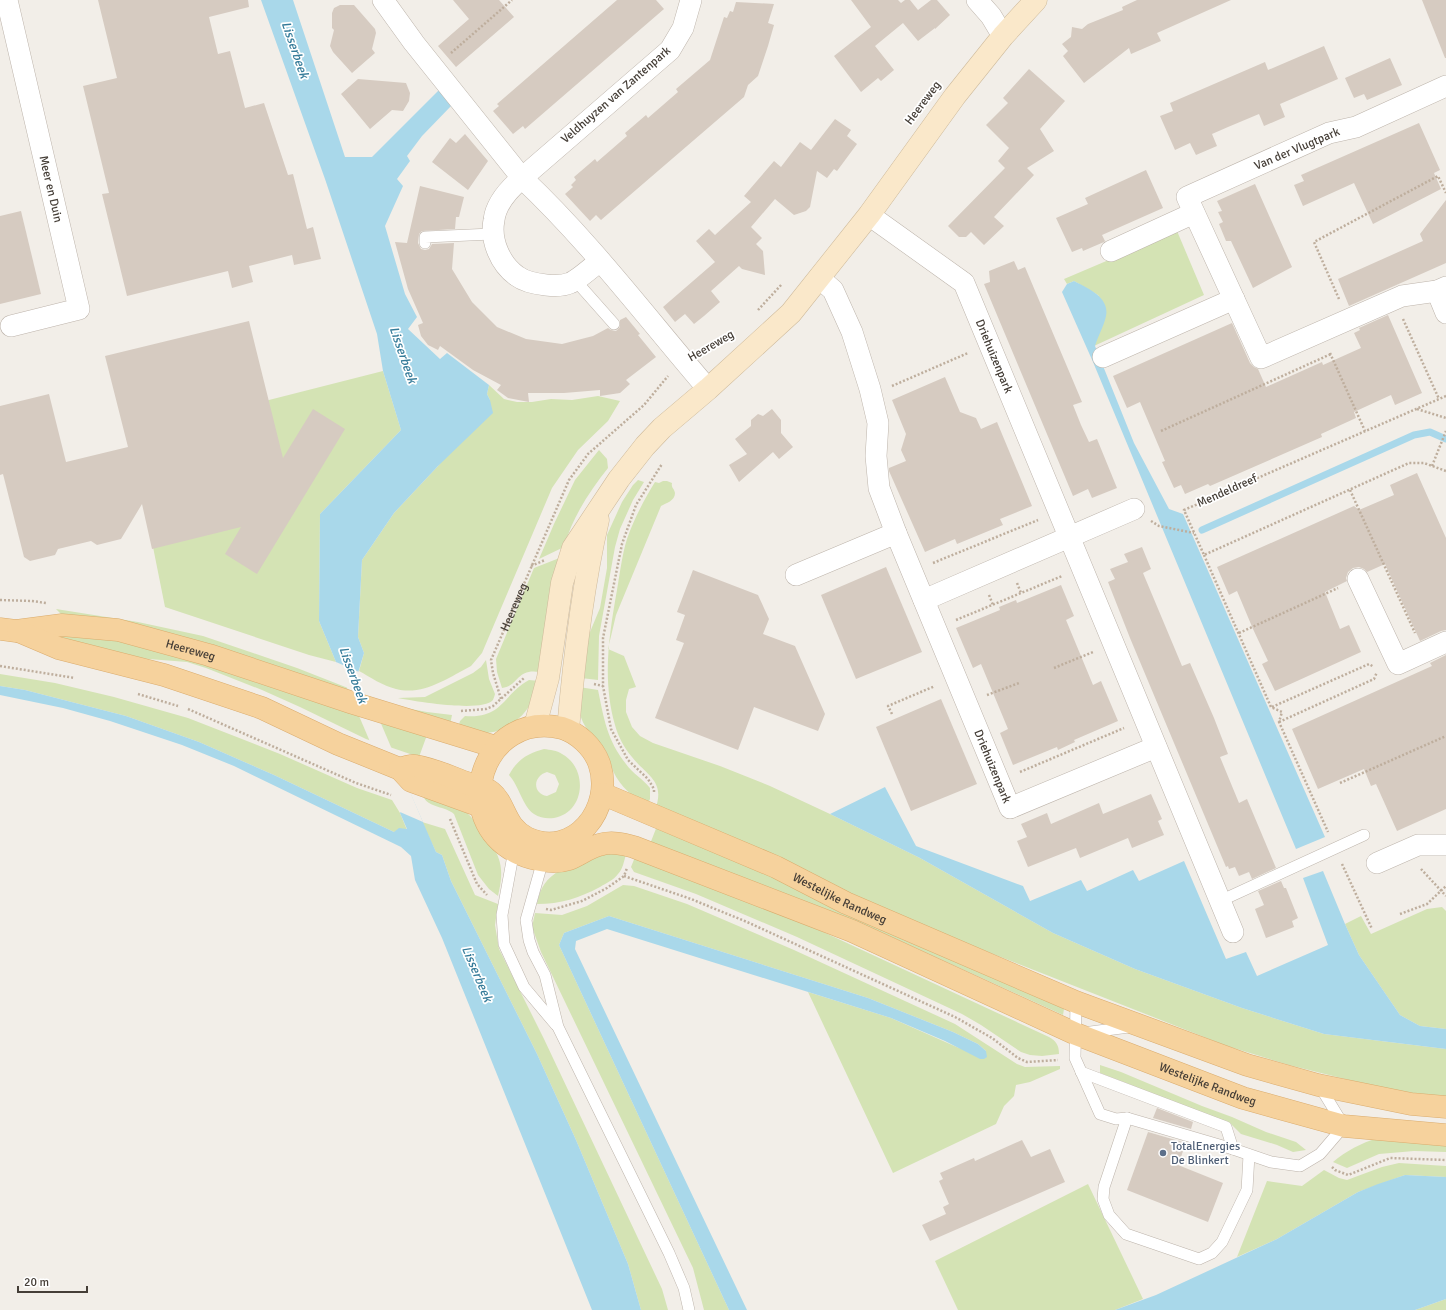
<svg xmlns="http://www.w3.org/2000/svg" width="1446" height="1310" font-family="Signika,sans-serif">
<rect width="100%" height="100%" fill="#f2eee8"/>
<g fill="#d4e3b4" fill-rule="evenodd">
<path d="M1177,231L1204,295L1094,346L1101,327L1104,304L1098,295L1074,281L1067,284L1064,279Z"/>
<path d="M383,371L401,430L320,514L319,621L336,662L309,655L165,607L153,547L280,468L265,401Z"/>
<path d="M489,385L504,399L517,402H532L551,399L572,400L598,396L620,401L608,421L578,450L552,488L482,653L471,666C448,678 423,696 396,689C383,686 370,677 359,671L364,653L358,637L362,560L394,513L438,466L490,400L487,394Z"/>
<path d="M599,450L607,459L608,468C589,492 572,518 564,547L539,559L554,524L575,480Z"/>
<path d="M638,480L644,482L633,500L620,529L615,547L599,636L598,680L581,678L585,644L600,608L607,568V535L622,502L633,485Z"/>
<path d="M663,481H667L672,483C671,488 674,488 675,493C675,501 666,503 661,506L616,615L608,649L624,656L636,687L629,689L626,700V712L632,727L640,736L653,743L720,766L770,786L830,814L920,858L1053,933L1135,969L1242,1008L1324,1034L1446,1049V1098L1416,1095L1357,1082L1289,1065L1227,1046L942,934L655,810C666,781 647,776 632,757C624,748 618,736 615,725C602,680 609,635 617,590C620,573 622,555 627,539C634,519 644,500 655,482L659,483Z"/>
<path d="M562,557L540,672C516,668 519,686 502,688L497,672L496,659L534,568Z"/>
<path d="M56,609L138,622L203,636L297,668L394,706L427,712L452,715L450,725L63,616Z"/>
<path d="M59,631L122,638L427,735L419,757L366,739L300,707L262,690L206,668L187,662L136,658L58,640Z"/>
<path d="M486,660L489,679L495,694C495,695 493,700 493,700C482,713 414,701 398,698L425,697L473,673L481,667Z"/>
<path d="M0,674L55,683L114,697L188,718L280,754L357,788L392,800L400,813L407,830L394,832L274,775L199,742L126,716L25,690L0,686Z"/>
<path d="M529,680L539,681C537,688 535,695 532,701C524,718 504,733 485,733C477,734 466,730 458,728L460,721L465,716C503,719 503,694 529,680Z"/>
<path d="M579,687L598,690C604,719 607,740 626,764C632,773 643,779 650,788V799L647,806C633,796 621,788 613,771C611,765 609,758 606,751C601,743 594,737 588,730C577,716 579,704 579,687Z"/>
<path d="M544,749C550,750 557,750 562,754C588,768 586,812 554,818C547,819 540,818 534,814C523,807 519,786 509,775C517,760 528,753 544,749ZM547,772L555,775L559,784L556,792L547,796C532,793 533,776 547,772Z"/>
<path d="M425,793C436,798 456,804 465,811C472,817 478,825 483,832C501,856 505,867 498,896L489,889L478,875L454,814C445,806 430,808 424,798Z"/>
<path d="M422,822L445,829L475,895L498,904L495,925L499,949L544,1039L662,1289L668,1310H641L628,1264L576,1140L537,1054L451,881L442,855L436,852Z"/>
<path d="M657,826L741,859L1064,1009L1063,1015L885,934L650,844Z"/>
<path d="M607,853L626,854C624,861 623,869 618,874C614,880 606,883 600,887C579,898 561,904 537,904C540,888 546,878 561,870Z"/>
<path d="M635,857L789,916L1049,1037C1056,1041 1059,1045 1059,1054L1042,1056L1030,1055L1021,1052L981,1025L962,1014L797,937L696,894L634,872L631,867Z"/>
<path d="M623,885L634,886L687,904L794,950L955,1024L1017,1064L1025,1067L1060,1066V1069L1030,1082L1016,1085L1014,1096L1004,1106L996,1124L893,1173L808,992L891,1018L959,1048L986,1051L978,1044L953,1032L868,998L609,916L564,933L559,945L729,1310H704L693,1268L541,952L532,927L535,913L562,915L587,906Z"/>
<path d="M1442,907L1446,911V1029L1420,1026L1400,1015L1359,955L1345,924L1361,916L1371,934L1427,909Z"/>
<path d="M1100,1065L1121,1072L1202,1106L1232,1117L1266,1132L1296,1142L1306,1150L1293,1152L1277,1145L1241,1134L1230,1123L1100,1073Z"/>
<path d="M1378,1138L1446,1139V1152L1414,1151L1379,1154L1347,1168L1333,1162C1346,1151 1361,1143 1378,1138Z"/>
<path d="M1399,1163L1446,1166V1177L1405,1175L1358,1192L1277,1239L1237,1257L1267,1181L1302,1186L1324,1170L1339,1178L1347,1180L1382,1167Z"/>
<path d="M1088,1184L1143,1299L1115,1310H958L935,1261Z"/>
<path d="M1446,1299V1310H1415Z"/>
</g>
<g fill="#a9d8ea">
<path d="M261,0H293L345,157H372L440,89L453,104L422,136L407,156L410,161L397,179L403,186L385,226L405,294L417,317L408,329L440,359L447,353L489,385L487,394L490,400L493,413L438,466L394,513L362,560L358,637L364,653L358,673L436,852L442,855L451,881L537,1054L576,1140L628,1264L641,1310H592L442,938L415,880L411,856L401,847L234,766L182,745L110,721L63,708L0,695V686L25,690L126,716L199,742L274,775L394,832L399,828L407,829L400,813L401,811L338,665L336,662L319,621L320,514L401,430L383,371L377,334L325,179Z"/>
<path d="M1074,281C1087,288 1110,297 1106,316C1104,326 1098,336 1095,346L1134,443L1169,509L1183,514L1325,837L1296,849L1093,362L1062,292L1067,284Z"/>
<path d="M885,787L916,846L1023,886L1030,901L1081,880L1087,891L1133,870L1139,881L1184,861L1226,959L1246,952L1257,976L1328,945L1303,878L1323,871L1345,924L1359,955L1400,1015L1420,1026L1446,1029V1049L1324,1034L1242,1008L1135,969L1053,933L920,858L830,814Z"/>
<path d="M609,916L868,998L953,1032L978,1044L986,1051L987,1057L984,1059H980L945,1041L891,1018L607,929L576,941L575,949L747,1310H729L559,945L564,933Z"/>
<path d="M1405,1175L1446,1177V1299L1415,1310H1115L1156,1295L1277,1239L1358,1192L1378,1184Z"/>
</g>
<path fill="#f2eee8" d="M336,662L359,672L423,822L400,812Z"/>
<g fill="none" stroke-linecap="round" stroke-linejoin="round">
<path stroke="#a9d8ea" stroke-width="7" d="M1202,530L1414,435L1430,432L1446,439"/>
</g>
<g fill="#d6cbc1">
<path d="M98,0H248L249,7L209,17L218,54L230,51L245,108L264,103L288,175L293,174L307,229L313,227L321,259L294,265L292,255L249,266L253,282L232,288L228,271L127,296L102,194L109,193L83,86L117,78Z"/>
<path d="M453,0H499L514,17L456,67L438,46L469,19Z"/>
<path d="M617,0H656L664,9L525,129L523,126L513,134L493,111L499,106L497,104Z"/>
<path d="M851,0H898L901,3L905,0H910L918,10L931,0H937L950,15L935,29V28L918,41L903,23L875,46L894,70L881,81L878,78L861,92L834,56L871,27Z"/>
<path d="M1137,0H1231L1157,33L1161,41L1131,54L1129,48L1084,83L1063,56L1068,51L1062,44L1071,37L1072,27L1082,29L1088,24L1123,10L1122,7Z"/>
<path d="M1422,0H1446V58H1445Z"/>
<path d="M736,2L774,4L768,23L774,25L768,46L758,76L748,85L744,97L601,220L596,215L590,221L565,194L573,187L571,185L576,180L574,177L595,159L597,162L627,136L625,133L646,115L648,118L678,92L676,89L710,60L724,17L727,18L730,11L733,12Z"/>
<path d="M340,5H354L375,29L376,33L372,49L375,53L352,73L333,52L330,46L334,30L332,28V13L334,8Z"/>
<path d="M1324,46L1338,79L1280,104L1285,117L1264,126L1259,114L1228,127L1212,134L1217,146L1196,155L1190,143L1175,150L1160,116L1173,111L1170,103L1265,62L1268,70Z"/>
<path d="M1390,58L1402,85L1367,100L1364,94L1354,98L1345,78Z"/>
<path d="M1029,69L1065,101L1040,129L1054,151L1027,168L1034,175L994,217L1004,226L984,245L971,232L966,237H959L948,226L1005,168L998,161L1009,148L986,125L1008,103L1003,98Z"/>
<path d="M358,79L406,83L410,93L409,101L403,111L392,110L370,129L341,94Z"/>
<path d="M835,119L851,130L847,136L857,144L837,171L834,169L827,178L817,171L810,207L806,211L794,215L775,199L751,227L762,238L756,244L763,251L765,275L742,269L739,266L711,291L720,302L704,316L694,324L685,314L675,322L663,307L715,262L696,241L709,229L715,235L751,202L744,196L774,161L781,167L800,142L811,150Z"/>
<path d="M1419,123L1440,170L1434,173L1441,189L1373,224L1354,183L1303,206L1294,185L1304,181L1301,175Z"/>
<path d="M465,134L488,161L468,190L432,162L450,138L456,143Z"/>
<path d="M1146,170L1163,208L1102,235L1105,241L1104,242L1083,251L1082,248L1072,252L1056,218L1088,204L1085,198Z"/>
<path d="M1255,184L1292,267L1253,288L1231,241H1226L1219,224L1223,222L1218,212L1222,211L1217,201Z"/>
<path d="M420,186L464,197L459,217H456L455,229L422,231L419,234L418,243L421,249L425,250L429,249L432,244L454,243L452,269L472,302L497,327L526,339L562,344L593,336L608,328L611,330L616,331L620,327V320L626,317L640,334L638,335L656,357L626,380L630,384L620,393L600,396V390L564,393H528L529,402L508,398L497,390L501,385L473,370L440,346L438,350L428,345L421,336L418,325L423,323L408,289L395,242L407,243Z"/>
<path d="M1446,200V263L1349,306L1338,279L1423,241L1420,234Z"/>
<path d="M21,211L41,294L0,304V216Z"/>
<path d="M1014,261L1018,270L1025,267L1082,402L1073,405L1081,425L1089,442L1097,439L1117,488L1092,498L1088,489L1073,496L984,284L990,282L989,271Z"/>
<path d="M1388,315L1422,393L1395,405L1391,395L1354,412L1356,418L1321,434L1322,437L1210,486L1208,484L1185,494L1181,485L1174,488L1162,462L1165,461L1140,402L1127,408L1113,376L1232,323L1250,363L1254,367L1258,369L1266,387L1322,362L1323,365L1361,348L1354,333L1360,330L1359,328Z"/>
<path d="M249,321L283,458L313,409L345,429L257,574L225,554L241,527L152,549L142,504L121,539L97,545L91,541L58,549L55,555L30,561L24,557L3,474L0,475V406L49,394L66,462L128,447L105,356Z"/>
<path d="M945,377L960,412L976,418L981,429L997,422L1032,506L1000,519L1003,525L957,544L955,539L925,552L889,471V468L906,461L901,450L906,434L892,400Z"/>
<path d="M772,409L781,420V433L793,447L779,459L773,452L739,482L729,465L747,454L735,439L751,426V420L758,414L763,416Z"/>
<path d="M1417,473L1446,538V630L1441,631L1420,641L1385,564L1367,572L1364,569L1359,567L1353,568L1348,572L1346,578L1347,581L1325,592L1340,629L1349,625L1361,652L1275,691L1262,664L1268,661L1253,629L1237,591L1229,595L1217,567L1354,506L1359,510L1394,495L1390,485Z"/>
<path d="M1142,547L1151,569L1143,573L1182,666L1190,663L1214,718L1228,754L1220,757L1239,803L1247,799L1276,868L1252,879L1249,872L1239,876L1235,867L1229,869L1228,866L1226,867L1130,638L1108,582L1115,579L1110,569L1128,562L1124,554Z"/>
<path d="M886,567L922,652L856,679L821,595Z"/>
<path d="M693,570L758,595L769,619L763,634L795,646L825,714L818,731L754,707L738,750L655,718L684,643L676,640L685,615L677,612Z"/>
<path d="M1061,585L1074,616L1066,620L1093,685L1101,681L1118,721L1074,740L1075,742L1058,750L1057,747L1013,765L1000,733L1008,729L981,664L973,668L956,628L1000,610L999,607L1016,600L1017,603Z"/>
<path d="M1446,655V809L1397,831L1376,784L1371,786L1364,769L1318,789L1292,729L1432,666L1430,663Z"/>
<path d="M941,699L977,784L911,811L876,727Z"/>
<path d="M1151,794L1162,819L1158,821L1164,835L1132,848L1128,838L1080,858L1076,848L1028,867L1017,841L1027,837L1021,824L1047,813L1051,824L1099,803L1103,814Z"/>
<path d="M1281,881L1284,888H1286L1298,918L1292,921L1294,927L1266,938L1255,909L1264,905L1258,891Z"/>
<path d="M1157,1108L1193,1122L1191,1129L1153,1118Z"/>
<path d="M1148,1132L1186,1143L1178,1165L1223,1183L1208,1222L1127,1190Z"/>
<path d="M1022,1140L1031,1157L1050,1149L1065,1182L930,1241L922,1225L946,1214L943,1207L949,1204L939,1181L943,1179L940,1173L974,1158L975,1161Z"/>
</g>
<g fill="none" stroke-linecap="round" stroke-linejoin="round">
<defs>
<g id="lane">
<path d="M425,243V237L492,234"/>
<path d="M575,280L614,324"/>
<path d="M514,850L502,915L504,944L524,987L556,1025"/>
<path d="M543,860L526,920L529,940L533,952L545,975L558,1027L669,1253L684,1288L689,1310"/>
<path d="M1220,901L1364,835"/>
<path d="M1076,1002L1075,1058L1100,1114L1116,1119L1127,1118L1233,1149L1271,1162L1300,1166L1320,1154L1344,1126L1319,1085"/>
<path d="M1083,1033L1129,1027"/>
<path d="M1081,1072L1226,1127L1233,1149"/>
<path d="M1127,1118L1104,1187L1103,1199L1109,1215L1126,1234L1199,1259L1212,1253L1222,1242L1247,1190L1249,1155"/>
</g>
<g id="street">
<path id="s2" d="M7,0L79,309L11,326"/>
<path d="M383,0L414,43L522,178C509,189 496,203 494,220C490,240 500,264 517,276C525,282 537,284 546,285C554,286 563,286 570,283C578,280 592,267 600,261"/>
<path d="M691,0L683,28L670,50L522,178C590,242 647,318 708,389"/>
<path d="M977,0L991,16L1003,36"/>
<path d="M1446,86L1356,127L1329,133L1187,197L1261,358L1402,296L1437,291L1446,287"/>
<path id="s3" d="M869,215L964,283L1233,932"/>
<path d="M1111,251L1194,213"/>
<path d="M819,278L833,290L852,332L870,389L878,423L876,456L879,488L896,533"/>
<path d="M1437,291L1446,313"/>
<path d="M1103,357L1234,299"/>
<path id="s4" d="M796,575L896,533L1010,808L1156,747"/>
<path d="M1358,579L1398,664L1446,642"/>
<path d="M924,600L1134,509"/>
<path d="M1377,863L1418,845H1446"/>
</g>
<g id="secondary">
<path d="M535,726L548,678L562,583L573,548L619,479L645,446L662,428L708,389L791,313L869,215L955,96L1003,36L1036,0"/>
<path d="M568,730C574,659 582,589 598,520"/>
</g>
<g id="primary">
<path id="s5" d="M0,629L16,631L62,625L118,630L209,655L353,703L496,747"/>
<path d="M18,631L58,648L164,675L262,708L338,744L400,769L411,781L480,806"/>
<path id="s6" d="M400,769C405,767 411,765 416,766C435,769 452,778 470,784C477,786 485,787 491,792C506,804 504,827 527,838C574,860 615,808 599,763C593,747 578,733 562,728C483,709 446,820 520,854C534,860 554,864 569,859C579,855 588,848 599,845C611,841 623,844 634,847L852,931L1076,1034L1243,1098L1344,1126L1446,1135"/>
<path id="s7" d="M603,794L776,867L846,903L1076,1002L1247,1065L1318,1085L1411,1104L1446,1107"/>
</g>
</defs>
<use href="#lane" stroke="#bdb4ab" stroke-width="12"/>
<use href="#street" stroke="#bdb4ab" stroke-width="22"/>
<use href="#secondary" stroke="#ceba9b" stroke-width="23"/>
<use href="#primary" stroke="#daac6e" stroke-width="23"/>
<g stroke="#beae9d" stroke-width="2.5" stroke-dasharray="2 2" stroke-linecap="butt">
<path d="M451,53L512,0"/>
<path d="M1339,299L1314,242L1438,176L1446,193"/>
<path d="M758,310L782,284"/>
<path d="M1403,319L1439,399"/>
<path d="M704,349L733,333"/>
<path d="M1330,353L1365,431"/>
<path d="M892,386L968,353"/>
<path d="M1446,396L1184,510L1204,555L1409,463H1424L1446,471"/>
<path d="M1417,409L1446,418"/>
<path d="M1161,431L1331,354"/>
<path d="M1432,466L1446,431"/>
<path d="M1350,490L1415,633"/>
<path d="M1151,521L1159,526L1194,533"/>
<path d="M1204,555L1271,707L1282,712L1279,722L1328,832"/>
<path d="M933,563L1038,520"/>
<path d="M531,566L545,560"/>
<path d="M1017,583L1021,593"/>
<path d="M989,595L993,605"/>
<path d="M0,600L32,601L46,603"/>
<path d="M956,620L1062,576"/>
<path d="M1239,633L1338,588"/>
<path d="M0,666L75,678"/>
<path d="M1054,668L1093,652"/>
<path d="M594,684L603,686"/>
<path d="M138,694L178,706"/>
<path d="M987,695L1019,683"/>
<path id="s1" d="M501,699L493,673L491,660L569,480L588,454L644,405L668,376"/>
<path d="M1272,707L1369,664L1374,667"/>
<path d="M188,709L356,783L391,795"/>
<path d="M461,711L486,709L493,706L524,678"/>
<path d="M892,714L888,706L935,686"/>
<path d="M1279,722L1374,679L1377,672"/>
<path d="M1020,772L1124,728"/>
<path d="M1340,783L1446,736"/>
<path d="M654,792V789L648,779L628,760L611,729L603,686V638L622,544L636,505L662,464"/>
<path d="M450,819L477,884L487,895"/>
<path d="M1342,864L1372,929"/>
<path d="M1421,869L1446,896"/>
<path d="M624,876L691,899L747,922L955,1017L992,1038L1018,1058L1027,1062L1058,1060"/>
<path d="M546,909L551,910L582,901L607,888L624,876L627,868"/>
<path d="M1400,914L1427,904L1446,886"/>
<path d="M1332,1167L1335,1170L1348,1175L1390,1158L1446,1160"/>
</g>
<use href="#lane" stroke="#fff" stroke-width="11"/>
<use href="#street" stroke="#fff" stroke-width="21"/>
<use href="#secondary" stroke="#fae8ca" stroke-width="22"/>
<use href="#primary" stroke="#f6d29d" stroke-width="22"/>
</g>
<circle fill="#5c6f8a" stroke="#fff" stroke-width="1.5" cx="1163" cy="1153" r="4"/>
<g text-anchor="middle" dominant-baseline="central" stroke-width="3.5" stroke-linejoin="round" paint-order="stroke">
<g font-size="12" fill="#453e37" stroke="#fff">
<text transform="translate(616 95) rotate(-41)">Veldhuyzen van Zantenpark</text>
<text transform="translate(923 103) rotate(-53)">Heereweg</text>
<text transform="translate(1297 149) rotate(-23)">Van der Vlugtpark</text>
<text stroke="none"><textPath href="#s2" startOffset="194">Meer en Duin</textPath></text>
<text transform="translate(711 346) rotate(-30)">Heereweg</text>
<text stroke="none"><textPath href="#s3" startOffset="196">Driehuizenpark</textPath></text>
<text transform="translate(1227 491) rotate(-24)">Mendeldreef</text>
<text stroke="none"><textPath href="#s1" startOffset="98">Heereweg</textPath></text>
<text stroke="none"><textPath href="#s5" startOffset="194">Heereweg</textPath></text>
<text stroke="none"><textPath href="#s4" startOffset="361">Driehuizenpark</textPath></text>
<text stroke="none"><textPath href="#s7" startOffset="259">Westelijke Randweg</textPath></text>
<text stroke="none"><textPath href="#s6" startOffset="1279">Westelijke Randweg</textPath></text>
</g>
<g font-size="12" fill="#4e5e75" stroke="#fff" text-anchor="start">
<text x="1171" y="1146">TotalEnergies<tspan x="1171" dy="14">De Blinkert</tspan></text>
</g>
<g font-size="13" font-style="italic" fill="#357b99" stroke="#fff">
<text transform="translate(295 50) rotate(71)">Lisserbeek</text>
<text transform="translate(403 355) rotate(71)">Lisserbeek</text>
<text transform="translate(353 675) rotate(70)">Lisserbeek</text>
<text transform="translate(477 974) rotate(67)">Lisserbeek</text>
</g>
</g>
<path d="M18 1286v6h69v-6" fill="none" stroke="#453e37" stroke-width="2"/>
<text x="24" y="1286" font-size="12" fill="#453e37" stroke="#ffffff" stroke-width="3" paint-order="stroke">20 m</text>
</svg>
